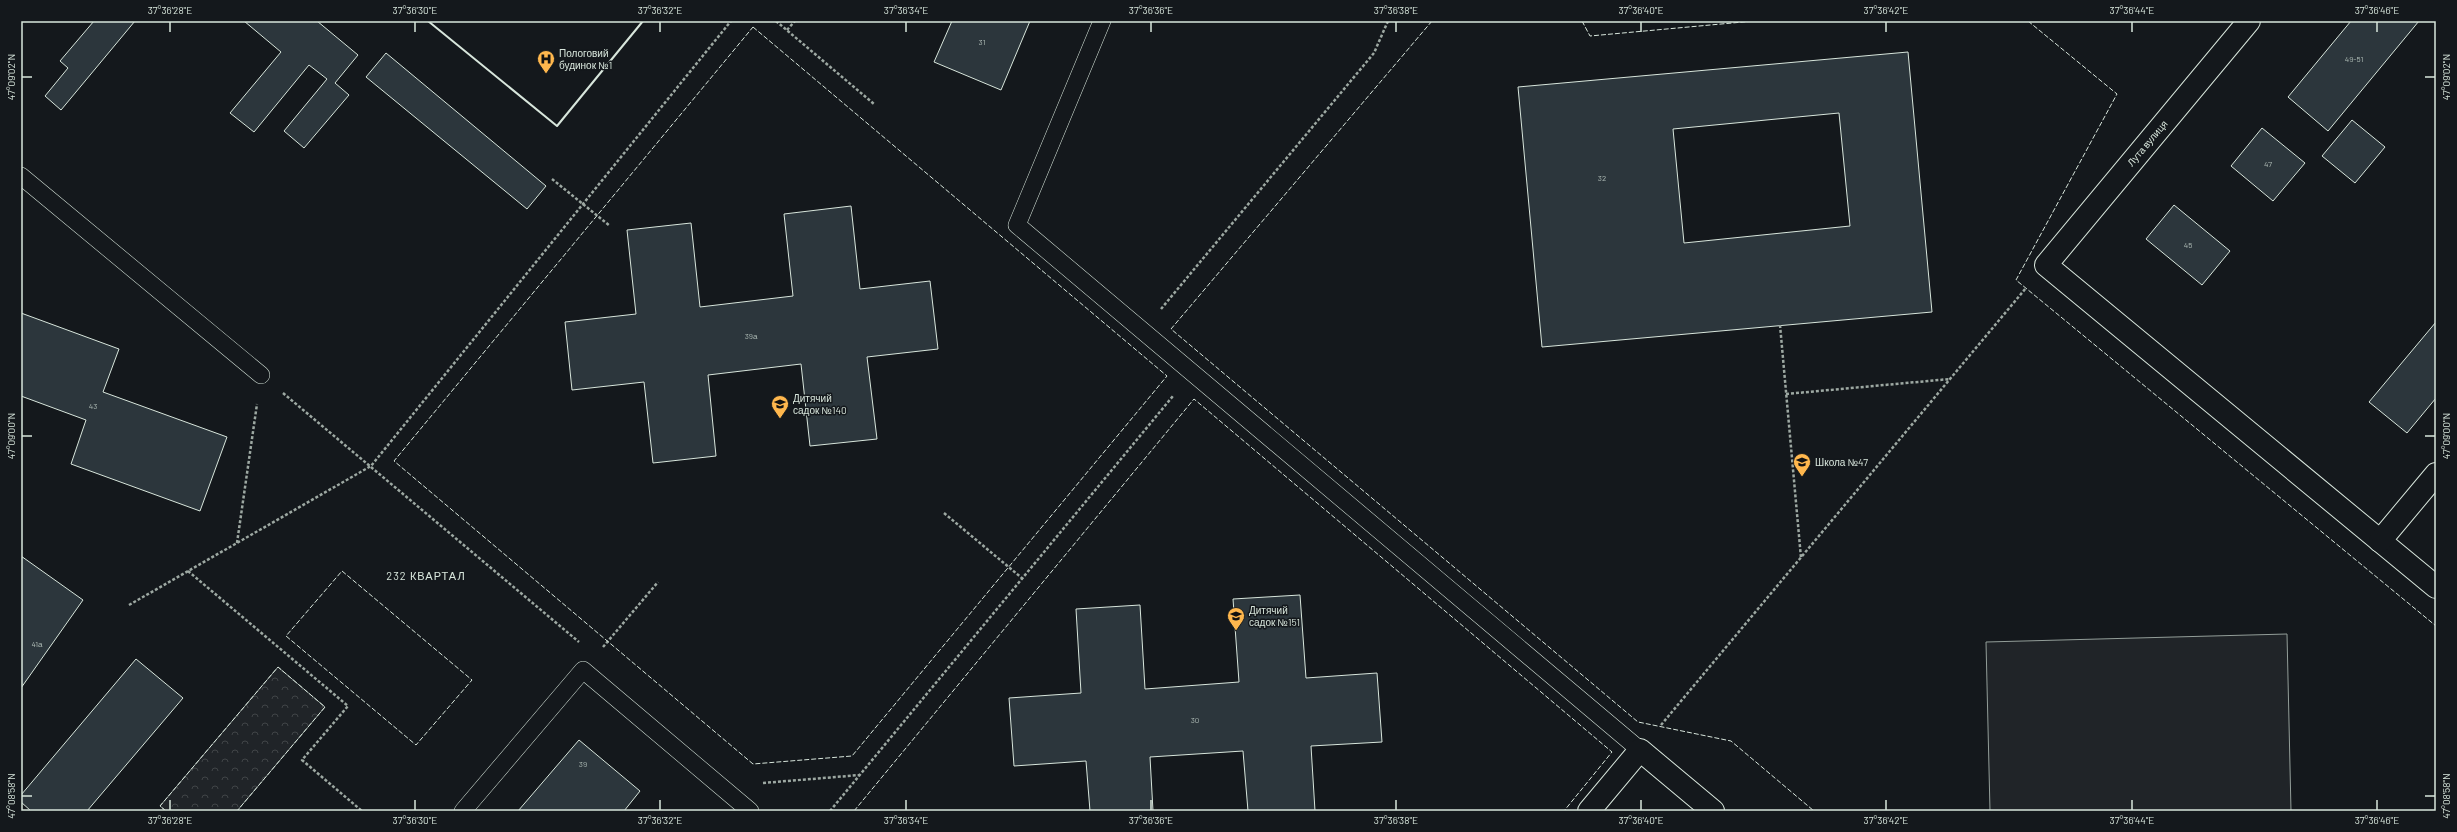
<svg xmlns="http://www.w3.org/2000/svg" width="2457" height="832" font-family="Barlow,sans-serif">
<defs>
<pattern id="park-crowns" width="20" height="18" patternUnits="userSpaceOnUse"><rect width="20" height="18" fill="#202428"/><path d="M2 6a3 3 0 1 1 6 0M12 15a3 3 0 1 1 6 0" fill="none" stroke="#404447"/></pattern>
</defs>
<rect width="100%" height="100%" fill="#14181c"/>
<path fill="#202428" stroke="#939e99" d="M2287,634L2291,811H1990L1986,642Z"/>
<path fill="url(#park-crowns)" stroke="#939e99" d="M278,667L325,707L237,811H166L160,806Z"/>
<g fill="#2c363c" stroke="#d8e6dc" fill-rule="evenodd">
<path d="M94,21H135L61,110L45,96L68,68L60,61Z"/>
<path d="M244,21H317L358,55L335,83L349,95L304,148L284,131L327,79L309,65L254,132L230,113L281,52Z"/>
<path d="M952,21H1030L1001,90L934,62Z"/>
<path d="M2351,21H2419L2328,131L2288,97Z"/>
<path d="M1908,52L1932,312L1542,347L1518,87ZM1839,113L1850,226L1684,243L1673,129Z"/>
<path d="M386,53L546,186L527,209L366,77Z"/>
<path d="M2352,120L2385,147L2355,183L2322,156Z"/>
<path d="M2262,128L2305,163L2273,201L2231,166Z"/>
<path d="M2174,205L2230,251L2202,285L2146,239Z"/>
<path d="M851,206L860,289L930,281L938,349L867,357L877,439L810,446L801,364L708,375L716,456L653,463L644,382L572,390L565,322L636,314L627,230L691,223L700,307L793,296L784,214Z"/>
<path d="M21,313L119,349L103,392L227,437L200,511L71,464L86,420L21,396Z"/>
<path d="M2436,322V398L2407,433L2369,402Z"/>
<path d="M21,556L83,600L21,688Z"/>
<path d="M1300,595L1306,678L1377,673L1382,742L1311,746L1315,811H1248L1243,751L1150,757L1153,811H1090L1086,761L1014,766L1009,698L1081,693L1076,609L1140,605L1145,689L1239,682L1233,599Z"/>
<path d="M136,659L183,698L87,811H31L21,802V795Z"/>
<path d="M579,740L640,791L624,811H518Z"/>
</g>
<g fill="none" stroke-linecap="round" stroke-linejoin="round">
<defs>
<g id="lane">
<path d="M1102,21L1017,225L1640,750"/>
<path d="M21,176L261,375"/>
<path d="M463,811L583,670L750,811"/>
</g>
<g id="street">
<path d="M2249,21L2046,265L2436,587"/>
<path d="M2380,541L2436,474"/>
<path d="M1589,811L1640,750L1713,811"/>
</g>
</defs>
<use href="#lane" stroke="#d8e6dc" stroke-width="18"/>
<use href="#street" stroke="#d8e6dc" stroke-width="24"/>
<g stroke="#9da8a2" stroke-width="2.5" stroke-dasharray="3 2" stroke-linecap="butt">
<path d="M776,21L874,104"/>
<path d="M787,30L795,21"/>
<path d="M552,179L610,226"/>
<path d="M1161,309L1374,53L1388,21"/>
<path d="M1780,325L1801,558"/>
<path d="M283,393L579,642"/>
<path d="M1786,394L1950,379"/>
<path d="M944,513L1023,579"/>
<path d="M237,543L257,404"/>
<path d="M188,571L348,706L302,760L362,811"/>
<path d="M129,605L371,466L731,21"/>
<path d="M603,647L658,582"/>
<path d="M1661,725L2026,288"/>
<path d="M763,783L860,775"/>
<path d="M830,811L1173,396"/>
</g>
<use href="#lane" stroke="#14181c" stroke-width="17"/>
<use href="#street" stroke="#14181c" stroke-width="22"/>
<g stroke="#d8e6dc" stroke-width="1" stroke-dasharray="5 2" stroke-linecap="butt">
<path d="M1432,21L1171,329L1638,722L1731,741L1814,811"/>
<path d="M1582,21L1590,36L1754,21"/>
<path d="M2028,21L2117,94L2016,280L2436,626"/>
<path d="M753,27L1167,376L852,756L753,764L394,461Z"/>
<path d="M342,571L472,680L416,745L286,636Z"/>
<path d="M166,811L160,806L278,667L325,707L237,811"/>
<path d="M854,811L1194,399L1612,752L1564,811"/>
</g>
<path stroke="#d8e6dc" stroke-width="2" d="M428,21L557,126L643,21"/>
</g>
<path fill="none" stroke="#d8e6dc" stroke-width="1.5" d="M170,22V32M415,22V32M660,22V32M906,22V32M1151,22V32M1396,22V32M1641,22V32M1886,22V32M2132,22V32M2377,22V32M22,77H32M2425,77H2435M22,436H32M2425,436H2435M22,796H32M2425,796H2435M170,800V810M415,800V810M660,800V810M906,800V810M1151,800V810M1396,800V810M1641,800V810M1886,800V810M2132,800V810M2377,800V810"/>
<defs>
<symbol id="hospital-pin" viewBox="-11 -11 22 30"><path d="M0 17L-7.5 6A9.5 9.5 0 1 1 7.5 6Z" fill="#ffb74d" stroke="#14181c"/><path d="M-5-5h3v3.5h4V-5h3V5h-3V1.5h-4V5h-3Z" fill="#111"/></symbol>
<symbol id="school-pin" viewBox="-11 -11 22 30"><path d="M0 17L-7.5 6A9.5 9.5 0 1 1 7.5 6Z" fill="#ffb74d" stroke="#14181c"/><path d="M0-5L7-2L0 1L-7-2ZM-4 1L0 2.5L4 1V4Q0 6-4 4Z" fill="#111"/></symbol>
</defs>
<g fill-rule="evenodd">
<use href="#hospital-pin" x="536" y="49" width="20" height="27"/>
<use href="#school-pin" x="770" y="394" width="20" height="27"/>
<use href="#school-pin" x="1792" y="452" width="20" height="27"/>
<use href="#school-pin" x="1226" y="606" width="20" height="27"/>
</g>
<g text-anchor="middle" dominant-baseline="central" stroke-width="3" stroke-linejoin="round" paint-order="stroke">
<g font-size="8" fill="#adbab4">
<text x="982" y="42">31</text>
<text x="2354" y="59">49-51</text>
<text x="2268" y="164">47</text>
<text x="1602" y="178">32</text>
<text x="2188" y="245">45</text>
<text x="751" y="336">39а</text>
<text x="93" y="406">43</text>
<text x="37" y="644">41а</text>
<text x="1195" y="720">30</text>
<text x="583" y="764">39</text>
</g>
<g font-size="10" fill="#d8e6dc" stroke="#14181c" text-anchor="start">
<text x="559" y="53">Пологовий<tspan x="559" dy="12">будинок №1</tspan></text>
<text x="793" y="398">Дитячий<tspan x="793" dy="12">садок №140</tspan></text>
<text x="1815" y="462">Школа №47</text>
<text x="1249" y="610">Дитячий<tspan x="1249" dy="12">садок №151</tspan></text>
</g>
<g font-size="10" fill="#d8e6dc" stroke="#14181c">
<text transform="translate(2147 143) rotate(-50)">Лута вулиця</text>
</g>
<g font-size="11" letter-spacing="1" fill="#d8e6dc" stroke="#14181c">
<text x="426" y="575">232 КВАРТАЛ</text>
</g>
</g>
<rect width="2457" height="832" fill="none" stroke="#14181c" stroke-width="44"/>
<rect x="22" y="22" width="2413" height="788" fill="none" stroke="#d8e6dc" stroke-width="1.5"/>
<g font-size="10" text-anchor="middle" fill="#d8e6dc">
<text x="170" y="14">37°36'28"E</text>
<text x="415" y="14">37°36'30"E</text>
<text x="660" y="14">37°36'32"E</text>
<text x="906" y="14">37°36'34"E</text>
<text x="1151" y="14">37°36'36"E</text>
<text x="1396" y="14">37°36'38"E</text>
<text x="1641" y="14">37°36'40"E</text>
<text x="1886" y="14">37°36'42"E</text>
<text x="2132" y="14">37°36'44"E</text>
<text x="2377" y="14">37°36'46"E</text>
<text transform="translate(11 77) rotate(-90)" y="4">47°09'02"N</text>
<text transform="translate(2446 77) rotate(-90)" y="4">47°09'02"N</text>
<text transform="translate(11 436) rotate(-90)" y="4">47°09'00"N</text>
<text transform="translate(2446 436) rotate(-90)" y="4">47°09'00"N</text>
<text transform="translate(11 796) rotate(-90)" y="4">47°08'58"N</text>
<text transform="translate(2446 796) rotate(-90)" y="4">47°08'58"N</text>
<text x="170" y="824">37°36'28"E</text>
<text x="415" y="824">37°36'30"E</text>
<text x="660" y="824">37°36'32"E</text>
<text x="906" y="824">37°36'34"E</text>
<text x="1151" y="824">37°36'36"E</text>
<text x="1396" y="824">37°36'38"E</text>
<text x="1641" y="824">37°36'40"E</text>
<text x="1886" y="824">37°36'42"E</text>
<text x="2132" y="824">37°36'44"E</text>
<text x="2377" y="824">37°36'46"E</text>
</g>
</svg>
